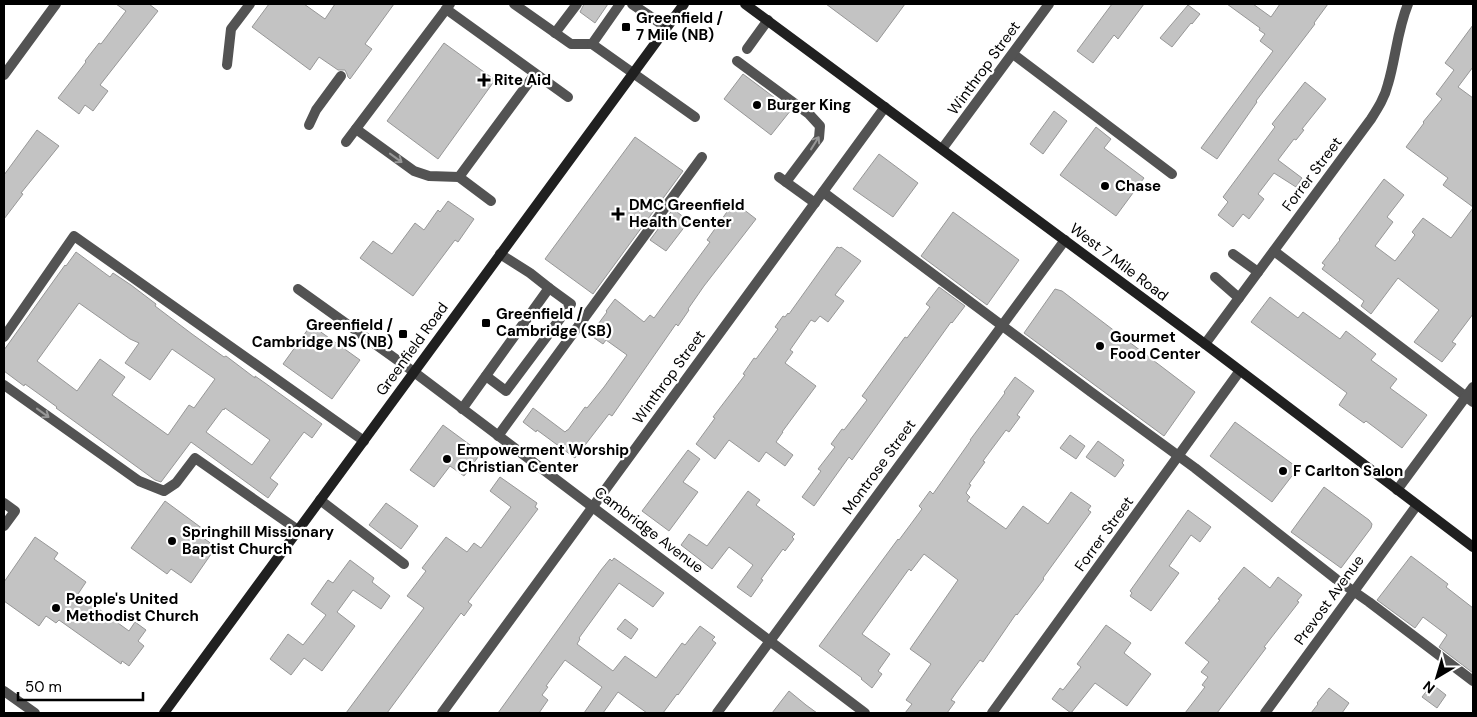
<svg xmlns="http://www.w3.org/2000/svg" width="1477" height="717" font-family="'DM Sans',sans-serif">
<rect width="100%" height="100%" fill="#fff"/>
<g fill="#c3c3c3" stroke="#979797" fill-rule="evenodd">
<path d="M116,4H149L158,11L100,85L108,91L93,111L85,105L79,114L58,98L86,62L85,61L99,43L101,44L126,11Z"/>
<path d="M269,4H304L325,19L335,4H394L365,44L372,49L350,79L348,77L347,74L345,70H338L319,57L310,70L252,27Z"/>
<path d="M584,4H608L595,23L580,12Z"/>
<path d="M826,4H905L877,42Z"/>
<path d="M1112,4H1144L1118,39L1114,35L1093,63L1077,51Z"/>
<path d="M1227,4H1253L1271,17L1280,4H1328L1314,23L1315,24L1256,101L1257,102L1217,159L1201,148L1273,51L1260,41L1265,34L1259,30L1260,28Z"/>
<path d="M1188,5L1200,14L1192,24L1191,23L1172,47L1160,38Z"/>
<path d="M1473,25V67L1458,87L1473,98V207L1443,185L1448,178L1406,147L1424,123L1423,122L1442,99L1436,94L1454,70L1445,63Z"/>
<path d="M444,43L495,80L438,159L387,121Z"/>
<path d="M743,74L791,110L771,135L724,99Z"/>
<path d="M1305,82L1326,99L1302,129L1304,130L1296,140L1294,139L1278,160L1302,178L1296,187L1274,173L1258,194L1264,199L1249,219L1243,214L1233,227L1218,215L1228,202L1223,197L1275,127L1272,124Z"/>
<path d="M1054,111L1067,121L1043,154L1030,144Z"/>
<path d="M1096,127L1111,139L1104,148L1144,178L1116,216L1060,175Z"/>
<path d="M37,130L59,146L21,193L23,194L4,219V175Z"/>
<path d="M635,137L683,171L593,294L545,259Z"/>
<path d="M879,154L918,183L893,217L853,189Z"/>
<path d="M1384,179L1404,195L1387,217L1393,222L1375,246L1395,261L1415,235L1412,232L1423,218L1451,238L1473,208V314L1452,342L1456,344L1442,362L1414,342L1439,310L1398,278L1371,314L1361,306L1364,301L1322,269L1325,265L1322,263L1340,240L1339,239Z"/>
<path d="M448,201L474,219L458,242L455,240L413,296L360,258L373,241L392,254L415,223L424,230L438,210L440,212Z"/>
<path d="M734,202L756,219L704,286L688,309L689,310L678,326L676,324L612,416L609,414L575,458L537,430L536,432L523,422L533,408L565,432L567,430H568L585,407L587,408L604,387L627,355L606,340L603,344L590,335L607,312L606,311L615,299L644,322L650,315L654,318L710,242L707,240Z"/>
<path d="M673,209L689,221L666,251L650,240Z"/>
<path d="M953,212L1019,260L987,305L921,256Z"/>
<path d="M837,247L840,248L841,247L861,261L835,295L844,301L828,322L820,316L815,322L811,320L790,350L793,352L785,363L816,386L782,432H783L776,442L793,455L785,466L766,452L759,462L729,440L715,459L696,444L715,418L713,417L745,375L743,374L754,358L756,359L778,329L775,327L783,316L785,317L788,313L789,314Z"/>
<path d="M76,252L110,277L113,273L131,285L156,304L155,306L192,334L224,357L226,356L255,378V376L265,383L322,424L312,438L304,432L270,478L278,484L268,498L191,442L161,482L155,480L56,408L57,407L25,384L24,386L4,371V350L65,265L66,266ZM79,303L130,339L139,343L125,363L150,380L172,349L215,379L194,408L189,405L168,435L112,395L125,377L100,359L77,391L37,361ZM225,408L270,440L252,465L206,432L223,409L224,410Z"/>
<path d="M939,287L965,306L952,323L951,322L852,460L849,457L814,506L802,497L821,471L818,469L835,447L831,444L842,429L844,430L867,400L862,396L905,337L907,338L930,307L926,304Z"/>
<path d="M1055,289L1062,291L1195,392L1164,436L1024,333Z"/>
<path d="M1270,297L1298,318L1303,312L1340,339L1346,331L1376,354L1371,360L1397,379L1390,388L1427,415L1402,448L1366,421L1364,423L1339,405L1347,393L1251,322Z"/>
<path d="M311,325L360,360L332,399L283,364Z"/>
<path d="M1015,377L1034,391L1017,415L1020,417L1009,432L1006,430L983,461L985,462L969,484L971,485L966,493L970,497L967,501L1006,529L1023,506L1048,524L1071,492L1091,506L1088,510L1091,512L1043,578L1044,579L1017,615L1016,614L983,662L980,660L958,690L951,700L955,702L947,713H905L912,704L906,700L931,664L910,649L958,580L924,554L911,571L909,569L862,634L890,654L878,671L882,674L872,688L861,679L862,678L819,646L898,539L899,540L922,509L919,506L930,491L933,494L971,440H970L1005,393L1004,392Z"/>
<path d="M1235,422L1298,468L1272,502L1210,456Z"/>
<path d="M443,425L481,453L464,476L450,466L434,487L410,470Z"/>
<path d="M1070,435L1085,446L1076,459L1060,448Z"/>
<path d="M1098,441L1124,460L1122,463L1124,465L1115,477L1086,457Z"/>
<path d="M688,450L700,459L683,482L698,492L669,531L642,511Z"/>
<path d="M500,477L537,503L535,507L538,509L468,602L472,605L464,616L461,613L387,713H346L424,608L407,596L426,571L422,568L446,537L467,552L474,543L481,548L511,507L490,491Z"/>
<path d="M1324,487L1369,520L1372,524L1371,528L1341,568L1291,532Z"/>
<path d="M748,491L760,500L756,505L795,534L792,537L794,539L785,551L783,549L761,579L763,580L751,597L737,587L753,565L729,547L712,569L681,545L689,534L707,546Z"/>
<path d="M165,501L203,529L199,535L216,547L191,583L171,569L167,574L131,548Z"/>
<path d="M386,503L418,526L401,549L369,525Z"/>
<path d="M1188,510L1211,527L1200,542L1191,535L1169,566L1179,573L1151,611L1130,596L1132,593L1130,591Z"/>
<path d="M35,537L58,553L54,559L86,582L78,594L129,631L135,622L146,630L138,641L144,646L129,666L122,661L121,664L59,620L56,623L46,616L39,626L4,601V582Z"/>
<path d="M1411,556L1448,584L1446,587L1473,608V673L1439,647L1447,635L1423,617L1415,628L1377,600Z"/>
<path d="M614,558L664,593L653,607L619,583L579,638L580,639L577,644L613,671L625,656L656,678L682,643L685,645L700,626L715,637L712,640L716,643L678,695L677,694L663,713H647L618,692L603,713H584L602,687L565,660L546,686L548,687L542,695L548,700L539,713H498L601,570L610,559L612,561Z"/>
<path d="M350,560L374,578L372,582L390,596L381,609L353,590L337,612L355,626L322,671L304,658L291,675L270,659L288,634L303,645L326,615L311,604L328,580L333,583Z"/>
<path d="M1244,567L1270,588L1278,577L1302,595L1297,601L1299,602L1264,647L1266,648L1217,713H1185L1205,687L1202,685L1208,677L1201,672L1209,662L1185,643L1220,600L1218,599Z"/>
<path d="M625,619L638,629L631,639L617,629Z"/>
<path d="M1106,625L1131,643L1124,653L1151,674L1127,706L1095,683L1071,713L1052,699L1060,688L1063,690L1081,667L1077,664Z"/>
<path d="M1432,684L1446,695L1437,708L1422,697Z"/>
<path d="M1329,688L1349,703L1342,713H1311L1318,704L1317,703Z"/>
<path d="M789,691L806,705L817,713H772Z"/>
</g>
<g fill="none" stroke-linecap="round" stroke-linejoin="round">
<g stroke="#535353" stroke-width="10">
<path d="M514,4L571,44H592"/>
<path d="M620,4L592,44L695,117"/>
<path d="M632,4L666,27"/>
<path d="M446,9L568,97"/>
<path d="M555,33L577,4"/>
<path d="M747,49L768,20"/>
<path d="M1013,54L1172,174"/>
<path d="M737,61L809,114L820,126L819,138L786,182"/>
<path d="M227,65L231,29L250,4"/>
<path d="M309,125L316,110L341,76"/>
<path d="M356,129L414,171L429,176L459,177"/>
<path d="M346,142L450,4"/>
<path d="M779,177L815,203"/>
<path d="M823,192L1091,392L1195,468L1336,579L1369,602L1473,681"/>
<path d="M491,201L459,177L535,74"/>
<path d="M1274,251L1473,402"/>
<path d="M1233,254L1258,272"/>
<path d="M1215,277L1239,298"/>
<path d="M298,289L414,372"/>
<path d="M4,337L74,236L364,441"/>
<path d="M486,376L506,391L571,304L549,288"/>
<path d="M4,385L139,481L164,491L176,483L195,458L298,530"/>
<path d="M462,409L549,288L530,273L500,254"/>
<path d="M498,436L702,157"/>
<path d="M320,500L404,564"/>
<path d="M4,503L15,511L4,526"/>
</g>
<g stroke="#535353" stroke-width="10">
<path d="M4,75L56,4"/>
<path d="M942,149L1049,4"/>
<path d="M1205,344L1371,119C1378,108 1385,97 1388,84C1396,57 1397,31 1408,4"/>
<path d="M414,372L865,713"/>
<path d="M1397,490L1473,387"/>
<path d="M4,691L35,713"/>
<path d="M442,713L885,107"/>
<path d="M717,713L1065,240"/>
<path d="M992,713L1239,372"/>
<path d="M1265,713L1417,505"/>
</g>
<g stroke="#202020" stroke-width="10">
<path d="M745,4L1205,344L1473,547"/>
<path d="M164,713L684,4"/>
</g>
</g>
<defs><path id="oneway-shaft" d="M-6 0H5M1.5-3L5.5 0L1.5 3" fill="none" stroke-width="1.6" stroke-linecap="round" stroke-linejoin="round" transform="scale(1.25)"/></defs>
<g stroke="#989898">
<use href="#oneway-shaft" transform="translate(815 143) rotate(-58)"/>
<use href="#oneway-shaft" transform="translate(396 158) rotate(36)"/>
<use href="#oneway-shaft" transform="translate(43 413) rotate(36)"/>
</g>
<g fill="#000" stroke="#fff" stroke-width="2">
<rect x="621" y="22" width="10" height="10" rx="2.5"/>
<path d="M481.5 72.5h5v5h5v5h-5v5h-5v-5h-5v-5h5z"/>
<circle cx="757" cy="105" r="5"/>
<circle cx="1105" cy="186" r="5"/>
<path d="M615.5 206.5h5v5h5v5h-5v5h-5v-5h-5v-5h5z"/>
<rect x="481" y="318" width="10" height="10" rx="2.5"/>
<rect x="398" y="329" width="10" height="10" rx="2.5"/>
<circle cx="1100" cy="346" r="5"/>
<circle cx="447" cy="459" r="5"/>
<circle cx="1283" cy="471" r="5"/>
<circle cx="172" cy="541" r="5"/>
<circle cx="56" cy="608" r="5"/>
</g>
<g text-anchor="middle" dominant-baseline="central" stroke-width="4.5" stroke-linejoin="round" paint-order="stroke">
<g font-size="15" font-weight="bold" fill="#000" stroke="#fff" text-anchor="start">
<text x="636" y="18">Greenfield /<tspan x="636" dy="17">7 Mile (NB)</tspan></text>
<text x="494" y="80">Rite Aid</text>
<text x="767" y="105">Burger King</text>
<text x="1115" y="186">Chase</text>
<text x="629" y="205">DMC Greenfield<tspan x="629" dy="17">Health Center</tspan></text>
<text x="496" y="314">Greenfield /<tspan x="496" dy="17">Cambridge (SB)</tspan></text>
<text x="393" y="325" text-anchor="end">Greenfield /<tspan x="393" dy="17">Cambridge NS (NB)</tspan></text>
<text x="1110" y="337">Gourmet<tspan x="1110" dy="17">Food Center</tspan></text>
<text x="457" y="450">Empowerment Worship<tspan x="457" dy="17">Christian Center</tspan></text>
<text x="1293" y="471">F Carlton Salon</text>
<text x="182" y="532">Springhill Missionary<tspan x="182" dy="17">Baptist Church</tspan></text>
<text x="66" y="599">People's United<tspan x="66" dy="17">Methodist Church</tspan></text>
</g>
<g font-size="15" fill="#000" stroke="#fff">
<text transform="translate(984 68) rotate(-54)">Winthrop Street</text>
<text transform="translate(1312 174) rotate(-53)">Forrer Street</text>
<text transform="translate(1119 262) rotate(37)">West 7 Mile Road</text>
<text transform="translate(412 349) rotate(-54)">Greenfield Road</text>
<text transform="translate(669 377) rotate(-54)">Winthrop Street</text>
<text transform="translate(879 467) rotate(-54)">Montrose Street</text>
<text transform="translate(649 530) rotate(37)">Cambridge Avenue</text>
<text transform="translate(1104 534) rotate(-54)">Forrer Street</text>
<text transform="translate(1329 600) rotate(-54)">Prevost Avenue</text>
</g>
</g>
<rect width="1477" height="717" fill="none" stroke="#000000" stroke-width="10"/>
<g transform="translate(1437 677) rotate(218)" stroke="#ffffff" stroke-width="4" paint-order="stroke">
<path d="M0-4L9 19L0 12L-9 19Z" fill="#000000"/>
<text y="-8" font-size="14" font-weight="bold" text-anchor="middle" fill="#000000">N</text>
</g>
<path d="M18 692v8h125v-8" fill="none" stroke="#000000" stroke-width="2.5"/>
<text x="25" y="692" font-size="15" fill="#000000" stroke="#ffffff" stroke-width="4" paint-order="stroke">50 m</text>
</svg>
